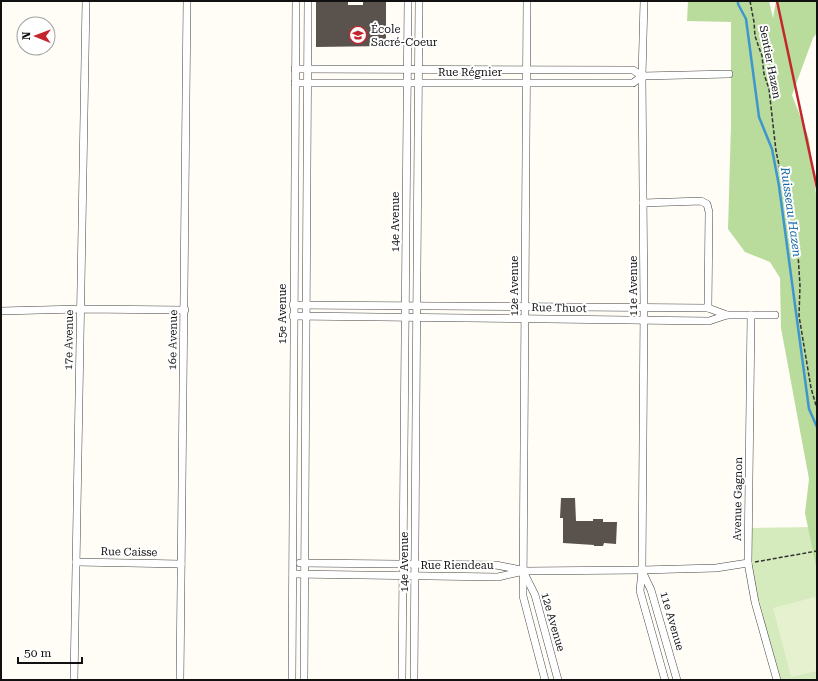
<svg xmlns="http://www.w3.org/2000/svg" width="818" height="681" font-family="'Roboto Serif',serif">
<rect width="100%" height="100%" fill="#fffdf5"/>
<path fill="#d5ebbd" d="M817,527V680H777L748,563L750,528Z"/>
<path fill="#b9dc9c" d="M688,1H769L773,18L776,1H817V33L813,38L792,95L809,139L817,202V571L805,513L809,479L781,328L780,278L770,262L745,252L728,229L731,125V22L687,21Z"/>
<path fill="#e6f2cf" d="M815,597L817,604V671L791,677L773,608Z"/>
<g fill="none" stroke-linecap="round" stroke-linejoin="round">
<path stroke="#3f96cf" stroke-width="2.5" d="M738,1V4L746,19L759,117L772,149L779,186L809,409L817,427"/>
</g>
<g fill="#5a524d">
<path d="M316,1H348V5H363V1H386V46L316,47Z"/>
<path d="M561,498H575L576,521H593V519H603V522H617L616,544L604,543L603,546H594V545L563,543V518H560Z"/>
</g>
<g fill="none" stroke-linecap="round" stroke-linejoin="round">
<defs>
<g id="minor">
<path d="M527,1L523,596L545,680"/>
<path d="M644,1L642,76L644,308L642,570L640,591L665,680"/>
<path d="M295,69L633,70L642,76L729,74"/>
<path d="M295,83H633L642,76"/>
<path d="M643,203L701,201L707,204L709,212L708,308"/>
<path d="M293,305L708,308L727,315"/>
<path d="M1,311L80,309L185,310"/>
<path d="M751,315L748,563L755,602L777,680"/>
<path d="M293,316L709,321L727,315H775"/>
<path d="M76,562L181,564"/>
<path d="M300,563L496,565L521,570"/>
<path d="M642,571L651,590L677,680"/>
<path d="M524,573L535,595L558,680"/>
<path d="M293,574L498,577L524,571L642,570L716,568L748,563"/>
<path d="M74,680L86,1"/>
<path d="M180,680L187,1"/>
<path d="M292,680L296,1"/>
<path d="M304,680L308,1"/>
<path d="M402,680L408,1"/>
<path d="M414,680L419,1"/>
</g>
</defs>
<use href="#minor" stroke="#444" stroke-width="8"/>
<g stroke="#333" stroke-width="1.5" stroke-dasharray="4 2" stroke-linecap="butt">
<path d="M750,1L754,22L755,36L762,56L764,74L769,89L776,151L785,193L791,239L798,254L800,286L799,316L811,388L817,409"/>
<path d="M755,562L817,551"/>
</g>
<use href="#minor" stroke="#fff" stroke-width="7"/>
<path stroke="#c4262e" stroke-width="2.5" d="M777,1L817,188"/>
</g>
<defs>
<symbol id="school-ring" viewBox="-11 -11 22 22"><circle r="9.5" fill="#fff" stroke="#c4262e" stroke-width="1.5"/><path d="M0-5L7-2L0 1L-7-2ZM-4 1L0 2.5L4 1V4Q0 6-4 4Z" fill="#c4262e"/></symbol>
</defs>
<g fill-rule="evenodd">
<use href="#school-ring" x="348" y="25" width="20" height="20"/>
</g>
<g text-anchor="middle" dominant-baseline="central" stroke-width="4" stroke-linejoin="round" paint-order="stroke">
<g font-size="11" fill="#111" stroke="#fff" text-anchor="start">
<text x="371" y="29">École<tspan x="371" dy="13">Sacré-Coeur</tspan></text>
</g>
<g font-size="11" fill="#111" stroke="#fff">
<text transform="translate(770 62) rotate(79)">Sentier Hazen</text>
<text x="470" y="72">Rue Régnier</text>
<text transform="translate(395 222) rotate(-90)">14e Avenue</text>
<text transform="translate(514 286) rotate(-90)">12e Avenue</text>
<text transform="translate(633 286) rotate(-90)">11e Avenue</text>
<text transform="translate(559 308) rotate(1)">Rue Thuot</text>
<text transform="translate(282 314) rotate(-90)">15e Avenue</text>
<text transform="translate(69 340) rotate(-89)">17e Avenue</text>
<text transform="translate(173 340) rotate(-89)">16e Avenue</text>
<text transform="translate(738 499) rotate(-89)">Avenue Gagnon</text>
<text transform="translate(129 552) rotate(1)">Rue Caisse</text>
<text transform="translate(404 562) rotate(-90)">14e Avenue</text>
<text x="457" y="565">Rue Riendeau</text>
<text transform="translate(672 621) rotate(74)">11e Avenue</text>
<text transform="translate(553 622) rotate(74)">12e Avenue</text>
</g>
<g font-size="12" font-style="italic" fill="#1768a6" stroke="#fff">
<text transform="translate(791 212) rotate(82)">Ruisseau Hazen</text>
</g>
</g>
<rect width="818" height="681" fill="none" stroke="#111111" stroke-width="4"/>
<g transform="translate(36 36) rotate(271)"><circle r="19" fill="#ffffff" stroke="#a0a0a0"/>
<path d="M0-3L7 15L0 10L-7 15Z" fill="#c4262e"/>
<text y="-6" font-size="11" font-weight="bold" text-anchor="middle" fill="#111111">N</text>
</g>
<path d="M18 657v6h64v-6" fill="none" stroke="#111111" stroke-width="2"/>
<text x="24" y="657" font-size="12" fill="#111111" stroke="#ffffff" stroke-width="3" paint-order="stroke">50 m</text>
</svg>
